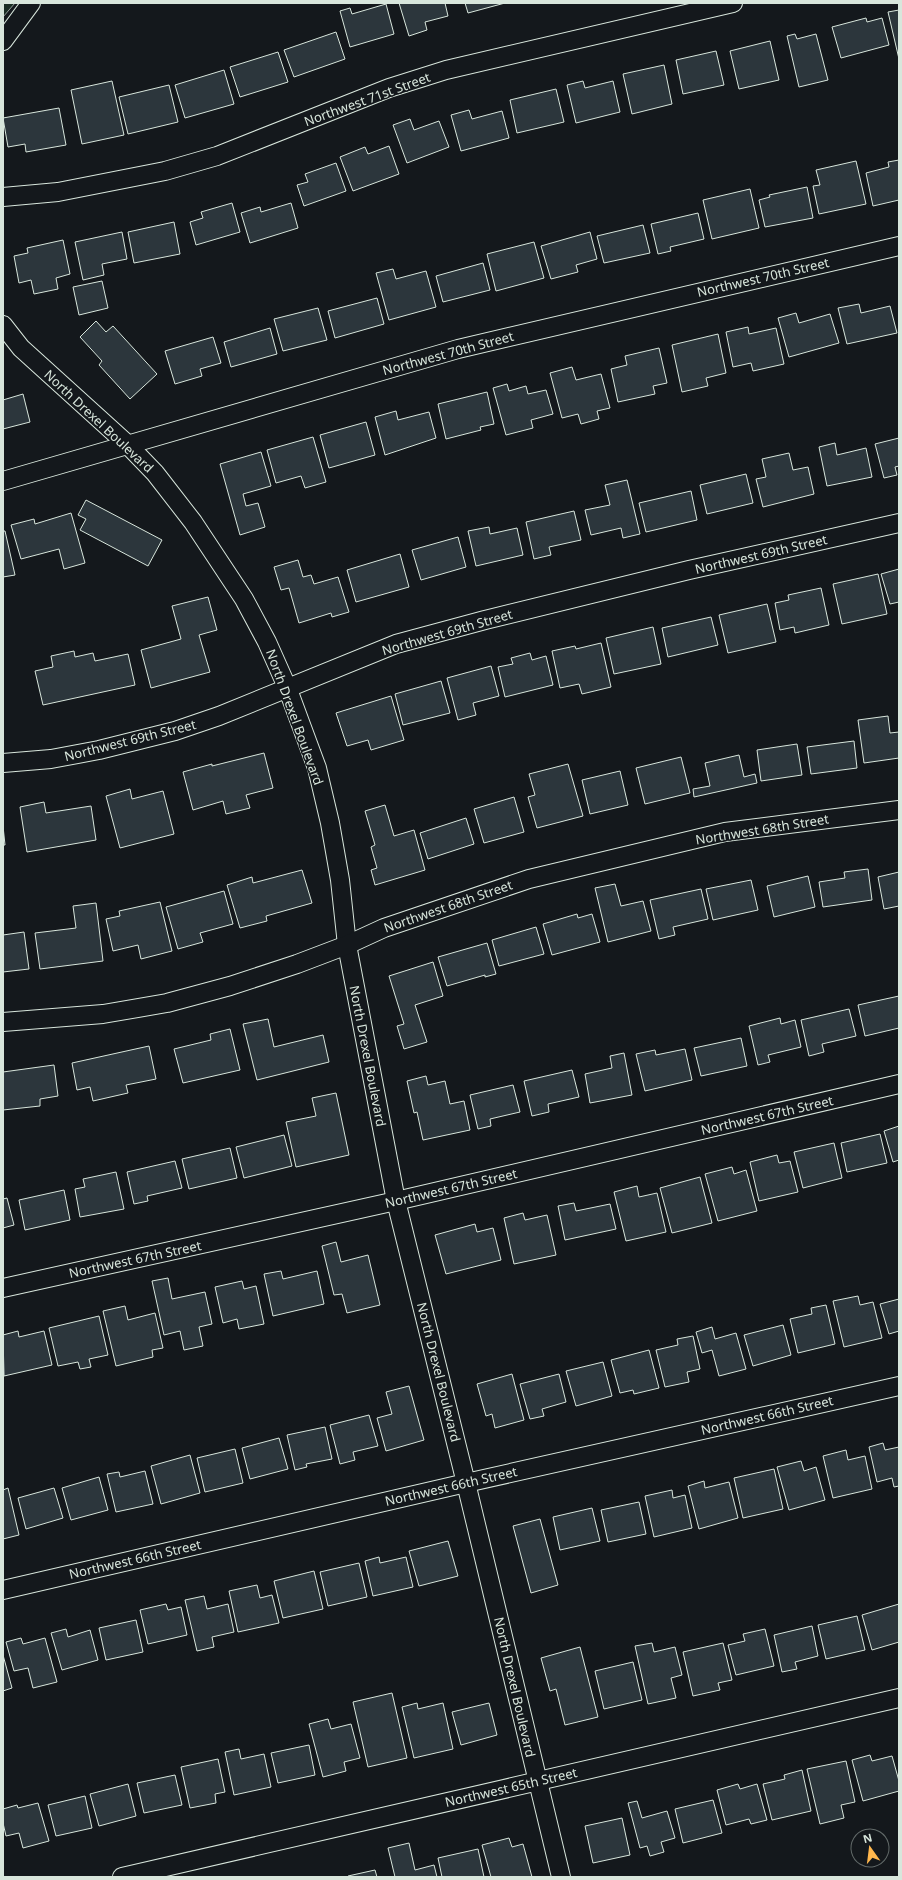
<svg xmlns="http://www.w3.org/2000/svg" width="902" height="1880" font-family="'Noto Sans',sans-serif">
<rect width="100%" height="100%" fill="#14181c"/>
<path fill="#1a2d24" stroke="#939e99" d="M3,3H15L3,17Z"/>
<g fill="#2c363c" stroke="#d8e6dc">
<path d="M399,3H445L448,16L425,22L427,30L409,36Z"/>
<path d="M465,3H505L468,13Z"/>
<path d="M386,4L394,34L350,47L340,11L350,8L352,14Z"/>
<path d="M899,10V59L888,12Z"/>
<path d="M866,18L867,22L882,18L889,45L841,58L832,27Z"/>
<path d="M336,32L345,59L294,77L284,50Z"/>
<path d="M795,34L797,39L816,34L828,80L799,87L787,36Z"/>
<path d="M770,41L779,80L739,89L730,51Z"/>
<path d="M716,51L724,85L683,94L676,60Z"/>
<path d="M278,52L288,82L240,97L230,67Z"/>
<path d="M664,65L672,104L632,114L623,74Z"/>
<path d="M224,70L234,104L185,118L175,85Z"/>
<path d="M112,81L124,135L82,144L71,90Z"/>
<path d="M583,81L585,88L613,81L620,112L576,123L567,85Z"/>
<path d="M169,85L178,122L128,134L119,97Z"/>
<path d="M556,89L564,122L517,133L510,100Z"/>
<path d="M59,108L66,145L26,152L25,144L8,147L3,118Z"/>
<path d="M469,110L472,119L502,111L509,138L461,151L451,115Z"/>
<path d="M410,119L414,130L439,121L449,147L407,163L393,125Z"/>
<path d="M389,146L399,174L353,191L340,157L365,147L368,154Z"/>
<path d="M899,160V200L873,206L866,173L889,167L888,162Z"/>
<path d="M856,161L866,204L819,214L813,186L820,185L816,170Z"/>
<path d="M336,163L346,191L304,206L297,185L308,182L305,174Z"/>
<path d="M807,187L813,218L765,227L759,200L770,197L769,195Z"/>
<path d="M750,189L759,228L712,239L703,200Z"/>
<path d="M232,203L240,232L196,245L190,222L203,218L201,212Z"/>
<path d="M291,203L298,228L250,243L241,213L260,207L261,212Z"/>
<path d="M698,213L704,239L670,247L671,251L658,254L651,224Z"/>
<path d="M174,222L180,254L134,263L128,232Z"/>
<path d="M643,225L650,253L604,263L597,236Z"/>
<path d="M122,232L127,259L102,264L104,275L83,280L75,242Z"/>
<path d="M590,232L597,259L576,265L578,272L551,279L541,246Z"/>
<path d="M63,240L70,274L56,278L58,289L34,294L31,280L19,283L14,256L28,253L27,248Z"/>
<path d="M534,242L544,278L496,291L487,254Z"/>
<path d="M483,263L490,290L443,302L436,276Z"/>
<path d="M393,269L396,279L426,271L436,307L389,320L376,273Z"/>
<path d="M102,281L108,308L79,315L73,287Z"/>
<path d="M377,298L384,324L335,338L328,311Z"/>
<path d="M859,304L861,313L890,306L897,333L847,344L838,308Z"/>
<path d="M318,308L327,340L283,351L274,319Z"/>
<path d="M796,313L799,323L830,314L839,343L789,357L778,318Z"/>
<path d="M96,321L106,332L113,326L157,374L130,399L99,365L102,361L80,337Z"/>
<path d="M748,327L749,334L776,328L784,364L753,371L751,363L733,367L726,332Z"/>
<path d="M270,328L277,354L231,367L224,342Z"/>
<path d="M718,334L726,373L706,378L708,386L682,392L672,345Z"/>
<path d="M213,337L221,363L200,369L202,376L175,384L165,351Z"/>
<path d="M659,348L667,383L653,386L655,394L618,402L611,369L627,365L625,356Z"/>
<path d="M572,367L576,380L601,374L610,408L597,411L599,419L581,424L578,414L562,418L550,373Z"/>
<path d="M507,384L509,391L526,386L528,394L546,390L553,414L531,420L533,428L506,435L493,388Z"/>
<path d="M487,392L494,424L480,427L481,430L446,439L438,404Z"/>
<path d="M23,394L30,422L3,429V400Z"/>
<path d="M396,411L398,420L429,412L436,438L385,455L375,417Z"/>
<path d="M366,422L375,455L329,468L320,435Z"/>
<path d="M313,437L326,482L305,488L301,476L276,483L267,450Z"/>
<path d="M899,438V466L895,467L897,475L884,478L875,444Z"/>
<path d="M835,443L837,455L866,448L872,477L827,486L819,447Z"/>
<path d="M261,452L271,486L243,494L246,506L258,503L265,527L240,535L220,464Z"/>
<path d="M789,453L793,470L808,467L814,494L763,507L756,479L766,477L762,459Z"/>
<path d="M746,474L753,503L707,514L700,485Z"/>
<path d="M627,480L640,534L623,538L621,528L591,535L585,510L610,505L605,485Z"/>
<path d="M691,491L697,520L646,532L639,503Z"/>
<path d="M86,500L162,540L148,566L80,530L86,519L78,515Z"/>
<path d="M574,511L581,540L549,547L551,555L534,559L526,522Z"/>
<path d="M71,513L85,563L64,569L59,549L21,559L11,525L34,519L35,524Z"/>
<path d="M489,527L490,534L517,528L523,555L476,566L468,531Z"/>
<path d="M3,531H5L15,575L3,577Z"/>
<path d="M458,537L466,567L421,580L412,550Z"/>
<path d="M400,554L409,587L356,602L347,570Z"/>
<path d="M298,560L303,577L311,575L314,584L338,577L349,612L332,617L331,613L299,623L289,588L281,590L274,567Z"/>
<path d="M899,569V603V602L890,604L881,574Z"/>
<path d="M878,574L887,614L842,624L833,584Z"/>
<path d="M821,588L829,625L795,633L794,627L780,630L775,603L789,600L788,595Z"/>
<path d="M208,597L217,630L199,635L210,672L151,688L141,650L181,639L172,606Z"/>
<path d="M767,604L776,642L728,653L719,615Z"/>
<path d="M711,617L718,645L668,657L662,628Z"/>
<path d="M653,627L661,664L614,674L606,638Z"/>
<path d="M601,643L611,687L582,694L579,684L560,688L552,651L575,646L576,649Z"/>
<path d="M74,651L75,657L93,653L95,661L128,654L135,685L43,705L35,671L53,667L51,656Z"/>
<path d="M530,653L532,660L546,656L553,685L505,697L498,667L513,664L511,658Z"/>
<path d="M491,666L499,696L473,703L476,715L458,720L447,678Z"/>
<path d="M441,681L450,713L403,725L395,694Z"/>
<path d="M391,696L404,740L371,750L368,740L347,746L336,713Z"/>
<path d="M888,716L890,733L899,732V758L864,763L858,720Z"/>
<path d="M854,741L857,768L811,774L807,747Z"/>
<path d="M797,744L802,775L761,781L757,750Z"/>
<path d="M264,753L273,788L246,795L250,808L226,814L223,801L193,810L183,772L212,764V766Z"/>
<path d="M739,755L744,777L755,774L757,783L694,797L693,789L710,786L705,763Z"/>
<path d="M681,757L690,793L645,804L636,768Z"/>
<path d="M568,764L583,816L537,828L528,797L535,795L529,774Z"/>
<path d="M620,771L628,805L590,814L582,780Z"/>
<path d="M130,789L132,799L163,791L174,834L120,848L106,796Z"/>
<path d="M514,797L524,832L484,843L474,809Z"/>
<path d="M44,802L46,813L91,806L96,840L27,852L20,807Z"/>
<path d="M385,805L394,836L414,830L425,870L375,885L371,870L377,868L371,847L375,845L365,811Z"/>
<path d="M466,818L474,844L428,859L420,833Z"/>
<path d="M3,826L5,845H3Z"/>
<path d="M868,869L872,900L823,907L819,882L845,878L844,872Z"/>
<path d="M302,870L312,903L266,916L267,921L240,928L227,885L252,877L253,883Z"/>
<path d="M899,872V906L884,909L878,877Z"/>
<path d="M808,876L815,907L774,917L767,886Z"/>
<path d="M751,880L758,910L713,920L706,889Z"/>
<path d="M615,884L621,906L643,901L651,931L608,942L595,888Z"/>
<path d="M701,889L708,919L673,927L675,935L659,939L650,900Z"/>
<path d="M224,891L233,924L200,933L203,942L178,949L166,907Z"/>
<path d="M160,902L172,951L141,959L138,945L113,951L106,919L120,916L119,911Z"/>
<path d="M96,903L103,961L40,969L35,933L76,928L73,906Z"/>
<path d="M577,914L578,918L592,914L600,942L552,955L543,924Z"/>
<path d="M536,927L544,954L499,966L492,940Z"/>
<path d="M24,932L29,969L3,972V935Z"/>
<path d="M487,943L496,974L485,977V975L447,986L438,957Z"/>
<path d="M433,962L443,996L415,1005L427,1042L404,1049L397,1026L404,1024L389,976Z"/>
<path d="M899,996V1028L865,1036L858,1005Z"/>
<path d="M849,1009L856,1036L822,1044L824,1052L809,1056L801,1020Z"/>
<path d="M780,1018L781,1024L795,1020L801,1047L768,1055L770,1062L758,1065L749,1026Z"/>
<path d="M268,1019L274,1047L323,1035L329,1062L257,1080L243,1024Z"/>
<path d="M230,1029L240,1070L183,1083L174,1049L211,1040L210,1034Z"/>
<path d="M741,1038L747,1066L701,1076L694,1048Z"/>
<path d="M149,1046L156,1079L126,1085L128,1093L93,1101L90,1087L77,1090L72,1063Z"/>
<path d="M685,1049L692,1080L645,1091L636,1054L655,1050L656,1055Z"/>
<path d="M624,1053L632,1095L590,1103L585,1074L612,1068L610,1056Z"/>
<path d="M54,1065L58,1096L40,1099V1106L3,1110V1072Z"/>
<path d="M572,1070L579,1097L548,1104L549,1112L532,1116L524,1081Z"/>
<path d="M426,1076L428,1085L445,1081L450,1104L464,1101L470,1130L423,1140L417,1112L414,1113L407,1081Z"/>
<path d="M513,1085L520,1112L490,1119L491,1126L478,1129L470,1095Z"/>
<path d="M336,1093L349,1155L296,1167L286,1122L316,1116L312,1098Z"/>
<path d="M899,1126V1160L893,1162L884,1131Z"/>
<path d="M880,1134L887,1163L847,1172L841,1143Z"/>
<path d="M284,1135L292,1166L244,1178L236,1147Z"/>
<path d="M834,1143L842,1178L803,1188L794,1152Z"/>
<path d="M230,1148L237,1178L189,1189L182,1159Z"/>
<path d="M777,1155L779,1163L790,1161L798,1192L759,1201L750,1162Z"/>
<path d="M175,1161L182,1188L147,1196L148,1201L134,1204L127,1172Z"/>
<path d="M732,1167L734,1174L746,1170L757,1211L718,1221L705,1174Z"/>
<path d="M116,1172L124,1209L80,1217L75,1189L85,1187L83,1179Z"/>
<path d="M700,1177L712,1223L672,1233L660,1188Z"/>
<path d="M637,1186L639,1197L657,1193L666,1232L626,1241L614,1192Z"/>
<path d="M64,1190L70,1220L25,1230L19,1200Z"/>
<path d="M7,1198L14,1225L3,1228V1199Z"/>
<path d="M574,1203L576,1211L610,1204L616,1229L565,1240L558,1206Z"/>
<path d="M523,1213L525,1220L547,1215L556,1255L514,1264L504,1218Z"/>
<path d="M475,1224L477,1232L493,1228L501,1260L446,1274L435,1235Z"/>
<path d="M336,1242L341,1262L368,1255L380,1305L347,1313L342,1294L334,1295L322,1246Z"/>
<path d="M281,1271L283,1279L317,1271L324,1304L273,1316L264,1274Z"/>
<path d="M168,1278L172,1299L205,1292L212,1324L199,1327L203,1346L184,1350L180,1331L164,1335L152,1281Z"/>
<path d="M242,1281L244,1289L256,1286L264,1324L239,1329L237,1319L223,1323L215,1287Z"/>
<path d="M858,1296L860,1305L873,1302L882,1338L844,1347L833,1301Z"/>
<path d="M899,1299V1331L889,1334L880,1304Z"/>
<path d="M826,1305L835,1344L798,1353L790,1319L812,1314L811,1308Z"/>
<path d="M125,1306L128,1320L155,1313L163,1348L152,1350L153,1357L116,1366L103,1311Z"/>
<path d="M99,1316L108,1355L89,1359L91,1367L80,1369L78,1362L58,1366L49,1328Z"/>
<path d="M783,1325L791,1355L753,1366L744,1335Z"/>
<path d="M712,1327L715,1339L736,1333L746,1369L719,1376L712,1350L702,1353L696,1332Z"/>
<path d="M18,1331L19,1337L44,1331L52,1365L4,1376L3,1335Z"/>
<path d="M693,1336L700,1369L687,1372L689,1382L665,1387L656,1350L678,1345L677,1339Z"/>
<path d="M649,1350L659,1388L634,1394L633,1390L620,1393L611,1360Z"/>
<path d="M603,1362L612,1396L576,1406L566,1371Z"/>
<path d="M512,1374L524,1420L495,1428L492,1414L486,1416L477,1384Z"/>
<path d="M559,1374L566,1402L542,1409L544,1416L530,1419L520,1384Z"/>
<path d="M409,1386L424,1440L386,1451L377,1418L392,1414L386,1392Z"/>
<path d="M369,1415L378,1446L353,1452L355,1460L340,1464L330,1425Z"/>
<path d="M325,1427L332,1459L306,1464L307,1467L295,1470L287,1435Z"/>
<path d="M279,1438L288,1469L250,1479L242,1448Z"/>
<path d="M883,1443L885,1450L899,1447V1486L894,1487L892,1478L877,1482L869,1447Z"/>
<path d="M235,1449L243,1483L205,1492L197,1458Z"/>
<path d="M846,1450L848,1460L865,1456L872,1489L833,1498L823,1456Z"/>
<path d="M190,1455L200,1493L161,1504L151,1466Z"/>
<path d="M801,1461L804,1471L816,1467L825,1500L789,1510L777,1467Z"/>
<path d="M774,1469L783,1509L743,1518L734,1478Z"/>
<path d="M145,1471L153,1504L116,1512L107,1474L119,1472L120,1477Z"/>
<path d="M99,1477L108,1510L71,1520L62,1488Z"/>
<path d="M704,1481L705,1488L729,1482L738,1518L699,1529L688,1486Z"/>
<path d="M8,1488L19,1535L3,1539V1490Z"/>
<path d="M54,1488L63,1518L26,1529L18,1498Z"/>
<path d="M672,1490L673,1498L685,1495L692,1528L654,1537L645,1496Z"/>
<path d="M639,1502L646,1534L608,1542L601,1510Z"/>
<path d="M592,1508L600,1541L560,1550L553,1517Z"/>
<path d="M540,1519L558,1585L531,1593L513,1526Z"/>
<path d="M448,1541L458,1576L419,1586L409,1551Z"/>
<path d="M379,1557L380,1563L406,1557L413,1587L373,1596L365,1561Z"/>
<path d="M359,1563L367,1597L328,1606L320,1572Z"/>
<path d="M314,1571L323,1609L283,1618L274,1581Z"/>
<path d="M257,1585L260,1598L272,1595L279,1623L238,1632L229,1591Z"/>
<path d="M204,1596L207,1609L228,1604L234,1632L212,1637L214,1647L197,1651L185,1600Z"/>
<path d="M166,1604L168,1610L181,1607L187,1635L148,1644L140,1610Z"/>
<path d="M899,1604V1642L872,1650L862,1615Z"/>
<path d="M857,1616L865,1650L826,1659L818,1625Z"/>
<path d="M136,1620L143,1652L106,1660L99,1628Z"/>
<path d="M812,1626L818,1656L795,1662L797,1669L782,1672L774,1635Z"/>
<path d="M66,1629L68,1637L90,1630L98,1660L62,1670L51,1633Z"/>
<path d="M765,1629L774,1666L736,1675L728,1645L745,1641L743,1634Z"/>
<path d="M21,1638L23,1644L45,1638L57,1682L33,1688L28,1668L14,1671L6,1642Z"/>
<path d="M652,1643L654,1652L675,1647L682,1675L671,1678L676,1698L648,1704L635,1646Z"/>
<path d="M723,1643L732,1680L718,1683L720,1690L693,1696L683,1652Z"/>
<path d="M580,1647L598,1717L565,1725L556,1689L550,1691L541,1658Z"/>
<path d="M3,1655L12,1688L3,1691Z"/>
<path d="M633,1662L642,1700L604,1709L595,1671Z"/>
<path d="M392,1693L407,1758L368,1767L353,1702Z"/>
<path d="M417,1703L418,1709L443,1703L453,1749L414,1758L402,1707Z"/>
<path d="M489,1703L497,1735L461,1745L452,1712Z"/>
<path d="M328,1719L331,1729L351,1724L360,1758L344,1762L346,1771L323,1777L309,1724Z"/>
<path d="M309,1745L315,1775L278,1783L271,1753Z"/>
<path d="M239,1749L241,1759L264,1754L271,1787L234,1795L225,1752Z"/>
<path d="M870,1755L872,1761L892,1756L899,1781V1791L863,1801L852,1760Z"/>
<path d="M218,1759L225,1792L215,1794L216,1803L190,1808L181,1767Z"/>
<path d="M846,1761L855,1802L841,1805L844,1818L820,1824L807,1769Z"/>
<path d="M802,1770L811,1811L772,1820L763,1784L785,1779L784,1775Z"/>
<path d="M175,1775L182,1805L144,1813L137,1783Z"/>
<path d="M128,1784L136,1816L99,1826L90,1794Z"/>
<path d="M738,1784L740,1789L757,1784L767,1820L751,1824L749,1819L726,1825L717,1790Z"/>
<path d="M85,1796L92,1828L56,1836L48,1805Z"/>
<path d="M713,1800L722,1833L683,1843L675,1809Z"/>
<path d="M637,1801L642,1818L667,1811L675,1838L661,1842L664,1852L650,1856L647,1846L640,1848L628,1803Z"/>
<path d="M38,1803L49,1841L23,1848L19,1833L6,1836L3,1823V1809L17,1805L18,1808Z"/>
<path d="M622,1818L630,1855L593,1863L585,1826Z"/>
<path d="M509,1838L512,1847L523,1844L532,1877H491L482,1845Z"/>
<path d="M409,1843L415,1870L434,1865L437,1877H395L388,1848Z"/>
<path d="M478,1849L484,1877H442L438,1858Z"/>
<path d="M375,1870L377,1877H348V1876Z"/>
</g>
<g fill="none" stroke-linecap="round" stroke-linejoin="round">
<defs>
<g id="street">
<path d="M3,41L31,3"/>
<path d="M3,197L58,192L165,171L217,156L389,88L446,70L733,3"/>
<path d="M3,325L21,348L127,444L155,473L193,522L244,599L267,642L287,687L317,768L330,823L340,880L347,945L396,1201L466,1483L561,1877"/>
<path d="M3,481L458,349L899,246"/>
<path d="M3,763L51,759L99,750L175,731L219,716L396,644L485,620L689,570L899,523"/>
<path d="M3,1022L103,1014L167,1003L230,986L297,964L347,945L384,928L529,879L725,832L899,810"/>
<path d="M3,1288L396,1201L899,1084"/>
<path d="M3,1590L466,1483L899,1386"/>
<path d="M122,1877L899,1698"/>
</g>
</defs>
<use href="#street" stroke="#d8e6dc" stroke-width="20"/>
<use href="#street" stroke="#14181c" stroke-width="18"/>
</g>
<g text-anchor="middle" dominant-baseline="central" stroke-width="3" stroke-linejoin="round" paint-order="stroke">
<g font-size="13" fill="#d8e6dc" stroke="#14181c">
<text transform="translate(367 99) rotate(-20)">Northwest 71st Street</text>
<text transform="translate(763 277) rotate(-13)">Northwest 70th Street</text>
<text transform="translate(448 353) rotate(-15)">Northwest 70th Street</text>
<text transform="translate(99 421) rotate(43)">North Drexel Boulevard</text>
<text transform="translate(761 554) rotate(-13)">Northwest 69th Street</text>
<text transform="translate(447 632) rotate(-16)">Northwest 69th Street</text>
<text transform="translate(295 717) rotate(70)">North Drexel Boulevard</text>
<text transform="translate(130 740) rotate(-14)">Northwest 69th Street</text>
<text transform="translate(762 829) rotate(-9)">Northwest 68th Street</text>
<text transform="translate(448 906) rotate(-19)">Northwest 68th Street</text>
<text transform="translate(368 1056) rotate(79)">North Drexel Boulevard</text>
<text transform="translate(767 1115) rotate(-13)">Northwest 67th Street</text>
<text transform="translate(451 1188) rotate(-13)">Northwest 67th Street</text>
<text transform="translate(135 1259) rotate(-12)">Northwest 67th Street</text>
<text transform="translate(439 1372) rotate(76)">North Drexel Boulevard</text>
<text transform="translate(767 1415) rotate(-13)">Northwest 66th Street</text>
<text transform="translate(451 1486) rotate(-13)">Northwest 66th Street</text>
<text transform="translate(135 1559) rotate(-13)">Northwest 66th Street</text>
<text transform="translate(515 1687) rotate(77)">North Drexel Boulevard</text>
<text transform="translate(511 1787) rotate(-13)">Northwest 65th Street</text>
</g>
</g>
<rect width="902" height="1880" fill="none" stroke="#d8e6dc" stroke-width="8"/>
<g transform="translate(870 1848) rotate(346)"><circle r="19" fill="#14181c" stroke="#626a69"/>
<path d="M0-3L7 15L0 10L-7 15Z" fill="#ffb74d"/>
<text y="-6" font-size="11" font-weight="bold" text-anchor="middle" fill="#d8e6dc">N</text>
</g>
</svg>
